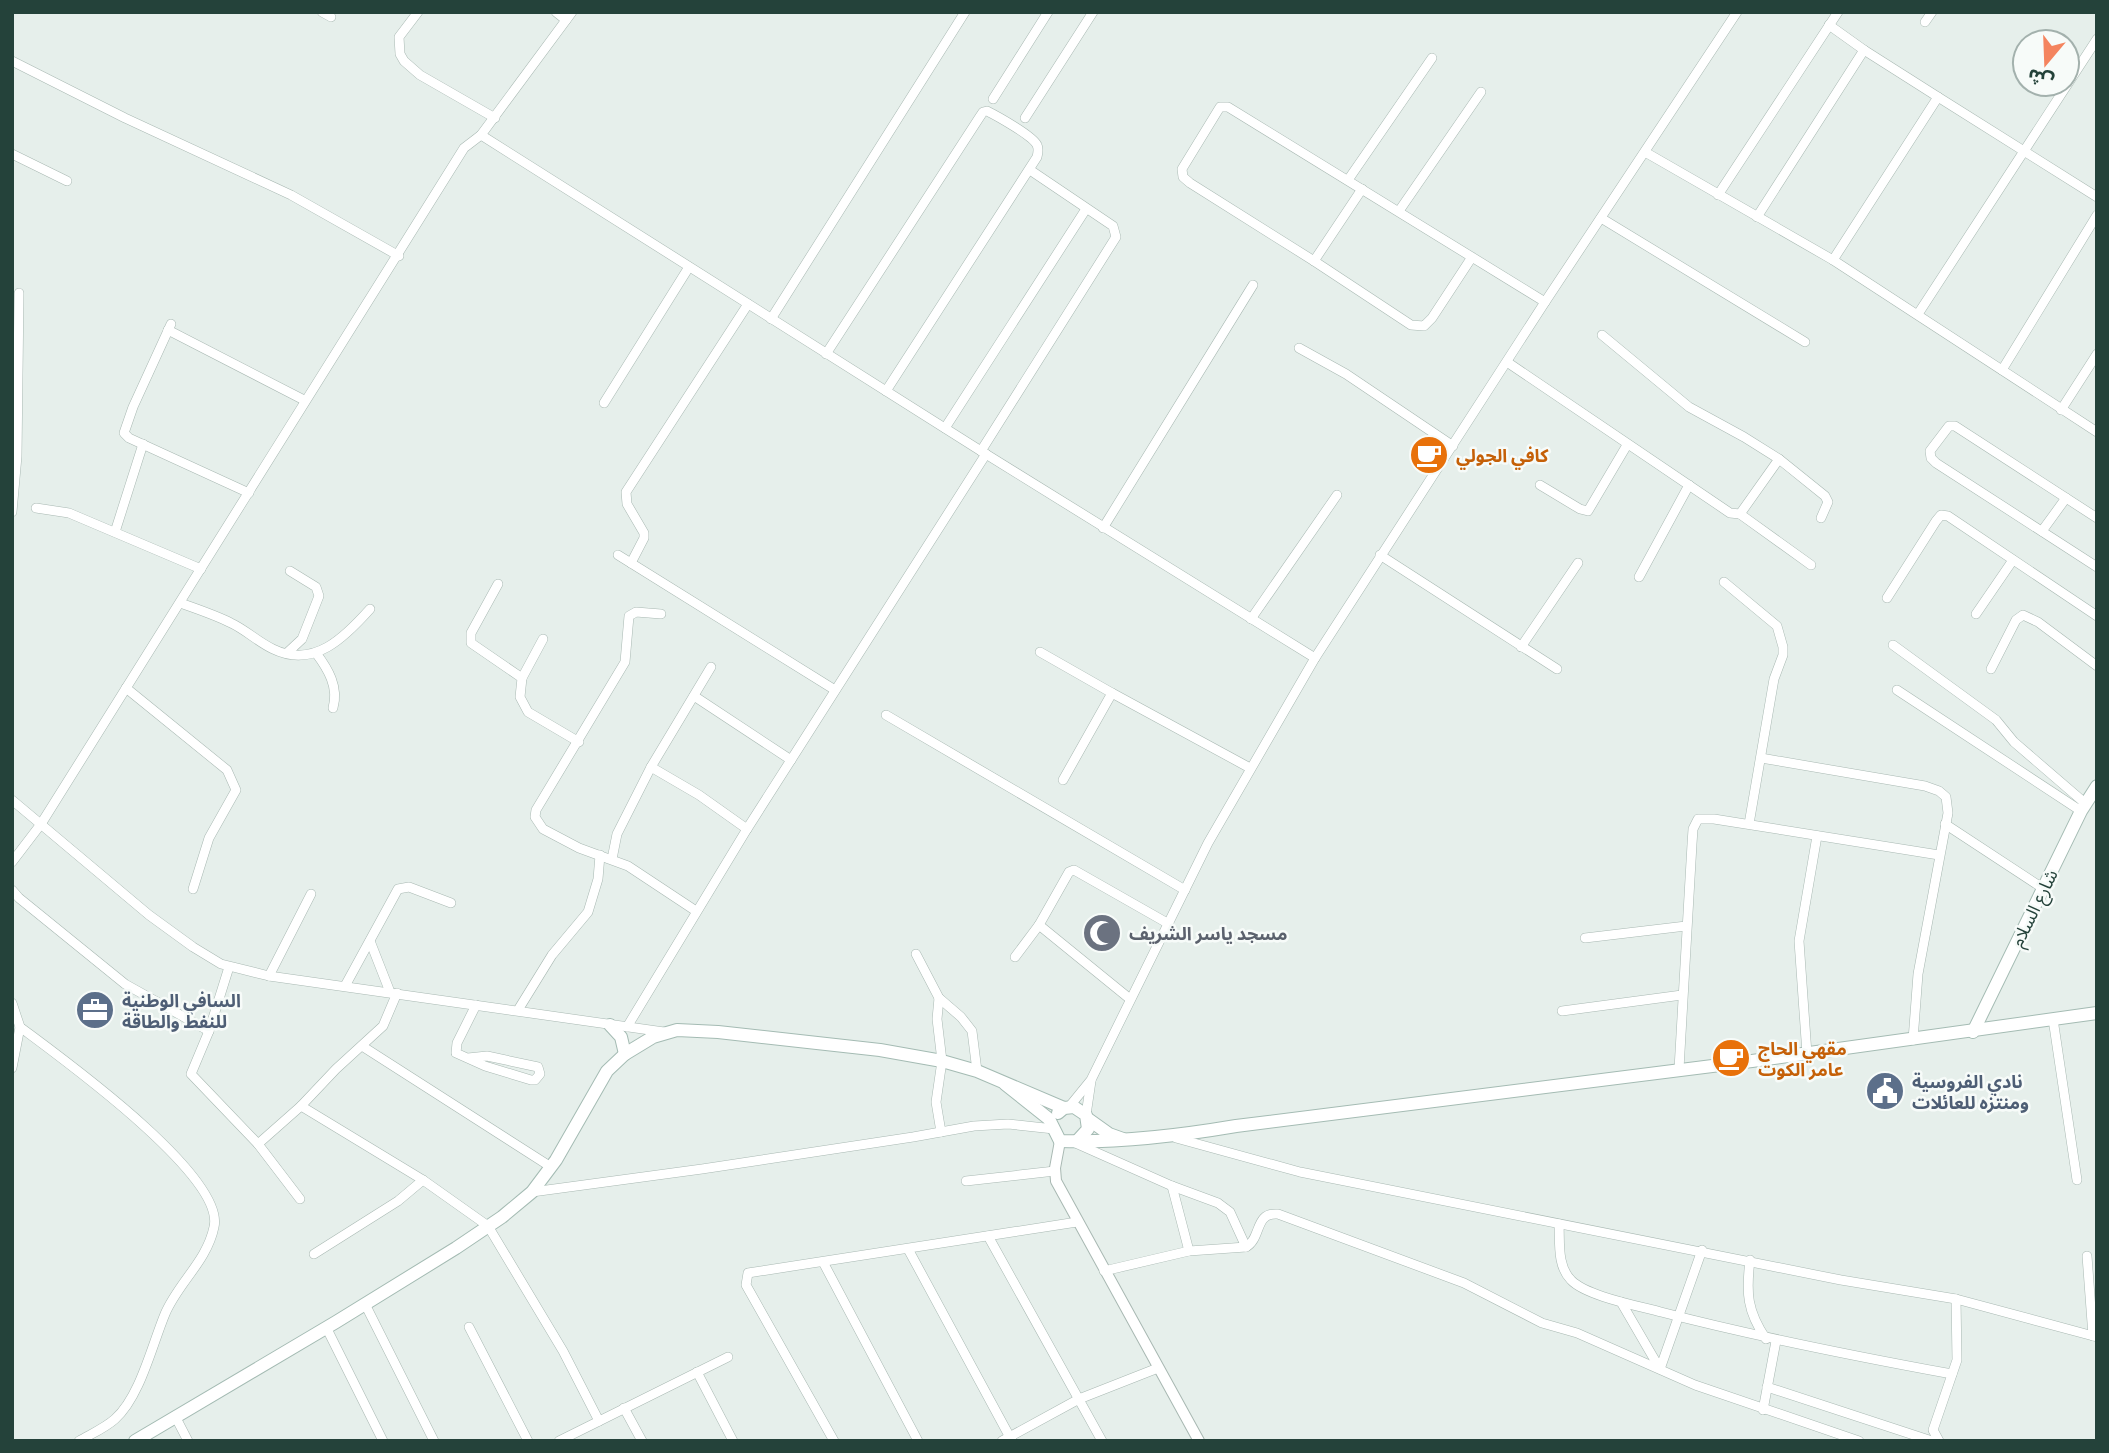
<svg xmlns="http://www.w3.org/2000/svg" width="2109" height="1453" font-family="Poppins,'Noto Sans Arabic',sans-serif">
<rect width="100%" height="100%" fill="#e6efeb"/>
<g fill="none" stroke-linecap="round" stroke-linejoin="round">
<defs>
<g id="minor">
<path d="M322,12L331,17"/>
<path d="M418,12L399,37L400,54L404,61L420,75L495,118"/>
<path d="M556,12L566,20"/>
<path d="M572,12L481,135L981,451L1315,658"/>
<path d="M1925,22L1932,12"/>
<path d="M1864,50L1938,97"/>
<path d="M12,61L125,118L291,195L399,256"/>
<path d="M993,99L1048,12"/>
<path d="M1025,118L1093,12"/>
<path d="M1645,152L1833,260L2097,432"/>
<path d="M12,154L67,181"/>
<path d="M1348,180L1432,58"/>
<path d="M1718,195L1838,12"/>
<path d="M1399,211L1481,92"/>
<path d="M1757,217L1864,50L1829,25"/>
<path d="M1601,218L1805,342"/>
<path d="M1472,257L1432,318L1424,326L1411,325L1314,261L1190,183L1183,177L1182,169L1220,107H1228L1545,302"/>
<path d="M1833,260L1938,97L2097,197"/>
<path d="M1314,261L1362,189"/>
<path d="M1918,314L2097,39"/>
<path d="M771,319L965,12"/>
<path d="M171,324L133,407L124,433L129,438L249,493"/>
<path d="M168,330L304,400"/>
<path d="M1602,335L1689,407L1744,437L1779,459L1740,514"/>
<path d="M1299,348L1346,374L1453,446"/>
<path d="M826,354L979,118L983,112L987,111C997,116 1033,136 1037,145C1039,149 1038,153 1037,157L886,391"/>
<path d="M1507,362L1730,513L1740,514L1811,565"/>
<path d="M2002,370L2097,215"/>
<path d="M604,403L689,267"/>
<path d="M2061,410L2097,354"/>
<path d="M945,428L1086,209"/>
<path d="M981,451L1116,237L1113,226L1030,170"/>
<path d="M1779,459L1825,496L1828,502L1821,518"/>
<path d="M1540,485L1580,509L1588,511L1627,445"/>
<path d="M36,508L69,513L201,569"/>
<path d="M12,512L17,456L19,293"/>
<path d="M2097,518L1955,426H1949L1930,451L1931,458L1936,463L2097,567"/>
<path d="M1103,528L1253,285"/>
<path d="M2042,531L2066,498"/>
<path d="M115,532L143,444"/>
<path d="M618,555L835,690"/>
<path d="M1380,555L1557,669"/>
<path d="M631,563L644,538V533L627,504L626,492L748,304"/>
<path d="M1639,577L1689,485"/>
<path d="M1724,582L1777,626L1783,647V655L1774,679L1749,824"/>
<path d="M498,584L471,633V643L522,678L520,697L528,712L579,742"/>
<path d="M1887,598L1936,521L1941,515L1948,516L2097,616"/>
<path d="M180,603C197,609 215,615 231,623C246,630 258,642 273,649C314,669 345,637 370,609"/>
<path d="M661,614L636,612L629,616L625,662L536,810L535,817L543,829L579,848L628,866L696,911"/>
<path d="M1976,614L2013,560"/>
<path d="M1251,619L1337,495"/>
<path d="M1893,645L1996,720L2014,742L2086,804"/>
<path d="M1521,647L1578,563"/>
<path d="M1040,652L1112,693"/>
<path d="M287,653L302,639L319,596L316,587L290,571"/>
<path d="M316,653C328,669 339,687 333,708"/>
<path d="M1991,669L2016,620L2023,615L2038,622L2097,666"/>
<path d="M522,678L543,639"/>
<path d="M126,688L227,770L236,790L209,838L193,889"/>
<path d="M1897,690L2081,811"/>
<path d="M694,696L791,760"/>
<path d="M886,715L1185,890"/>
<path d="M1761,758L1925,786L1939,791L1946,797L1948,813L1918,974L1913,1040"/>
<path d="M651,767L711,667"/>
<path d="M1063,780L1112,693L1250,768"/>
<path d="M12,800L149,915L193,947L221,964L269,976L664,1032"/>
<path d="M1945,824L2044,889"/>
<path d="M612,859L617,834L651,767L699,795L747,829"/>
<path d="M12,862L41,824L464,148L481,135"/>
<path d="M12,890L19,898L125,984L209,1031"/>
<path d="M1585,938L1686,926"/>
<path d="M370,941L390,992"/>
<path d="M916,954L939,998L961,1017L972,1031L977,1071"/>
<path d="M1015,957L1039,925"/>
<path d="M229,967L209,1031L191,1074L258,1144L300,1199"/>
<path d="M269,976L311,894"/>
<path d="M345,986L398,889L409,887L451,903"/>
<path d="M939,998L937,1019L942,1061L936,1102L941,1132"/>
<path d="M1130,999L1039,925L1069,872L1074,870L1169,924"/>
<path d="M12,1003L20,1027L12,1068"/>
<path d="M518,1010L552,955L588,912L598,879L600,855"/>
<path d="M1562,1011L1682,995"/>
<path d="M2053,1019L2077,1180"/>
<path d="M20,1027C60,1057 226,1176 214,1227C207,1261 178,1283 165,1314C152,1345 140,1397 115,1419C105,1428 91,1434 79,1441"/>
<path d="M627,1027L747,829L986,454"/>
<path d="M362,1046L551,1167"/>
<path d="M1807,1054L1799,941L1817,836"/>
<path d="M468,1058L487,1056L538,1067L540,1074L535,1080H531L485,1066L456,1053L457,1043L476,1005"/>
<path d="M1679,1069L1692,844L1693,829L1698,819H1714L1939,855"/>
<path d="M301,1106L423,1180L488,1226L563,1351L599,1421"/>
<path d="M1069,1107L1091,1080L1208,843L1315,658L1545,302L1737,12"/>
<path d="M1086,1115L1091,1081"/>
<path d="M1176,1138L1300,1172L1841,1280L1956,1299L2097,1337"/>
<path d="M1073,1142L1172,1186L1218,1203L1230,1212L1246,1247"/>
<path d="M258,1144L301,1106L336,1069L383,1026L397,993"/>
<path d="M966,1181L1055,1171"/>
<path d="M1172,1186L1189,1251"/>
<path d="M532,1192L702,1169L913,1137L974,1126L1008,1124L1054,1129"/>
<path d="M1559,1224C1560,1243 1557,1266 1571,1280C1586,1296 1639,1306 1661,1312C1757,1337 1854,1356 1952,1374"/>
<path d="M988,1236L1102,1441"/>
<path d="M908,1249L1012,1441"/>
<path d="M314,1254L398,1201L423,1180"/>
<path d="M2087,1256L2093,1336"/>
<path d="M1750,1260C1746,1293 1747,1311 1766,1339"/>
<path d="M823,1262L918,1441"/>
<path d="M1104,1271L1189,1251L1246,1247C1262,1238 1254,1212 1278,1214L1464,1283L1542,1323L1577,1333L1695,1385L1859,1441"/>
<path d="M1621,1302L1660,1369L1702,1250"/>
<path d="M365,1304L434,1441"/>
<path d="M326,1327L383,1441"/>
<path d="M469,1327L528,1441"/>
<path d="M697,1372L733,1441"/>
<path d="M1767,1387L1932,1441"/>
<path d="M624,1408L642,1441"/>
<path d="M1763,1410L1776,1341"/>
<path d="M175,1416L188,1441"/>
<path d="M559,1441L728,1357"/>
<path d="M834,1441L746,1285L748,1273L1077,1222"/>
<path d="M1002,1441L1079,1399L1158,1368"/>
<path d="M1939,1441L1933,1430L1957,1360L1956,1299"/>
</g>
<path id="tertiary" d="M1060,1141L1055,1168L1056,1181L1199,1441"/>
<g id="secondary">
<path d="M610,1025L621,1037L625,1054"/>
<path d="M1973,1032L2081,811L2097,786"/>
<path d="M1005,1084L1049,1119L1060,1141C1119,1143 1177,1136 1236,1126L1752,1061L2097,1013"/>
<path d="M1058,1113L1064,1108L1074,1107L1086,1115L1088,1129L1078,1140"/>
<path d="M1088,1119L1109,1134L1123,1139"/>
<path d="M135,1441L336,1322L456,1248L502,1217L532,1192L556,1160L607,1071L625,1054L653,1037L677,1030L718,1032L880,1050L942,1061L977,1071L1064,1108"/>
</g>
</defs>
<use href="#minor" stroke="#a8b8b2" stroke-width="10"/>
<use href="#tertiary" stroke="#a8b8b2" stroke-width="12"/>
<use href="#secondary" stroke="#a4bbb3" stroke-width="14"/>
<use href="#minor" stroke="#fff" stroke-width="9"/>
<use href="#tertiary" stroke="#fff" stroke-width="10"/>
<use href="#secondary" stroke="#fff" stroke-width="12"/>
</g>
<defs>
<symbol id="cafe-disc" viewBox="-11 -11 22 22"><circle r="9.5" fill="#e8710a" stroke="#f7fbf9"/><path d="M-5.5-4.5H6V0H3Q3 3.5 0 3.5H-2.5Q-5.5 3.5-5.5 0ZM3-3.2v2h1.7v-2ZM-6 4.5H4V6H-6Z" fill="#fff"/></symbol>
<symbol id="mosque-disc" viewBox="-11 -11 22 22"><circle r="9.5" fill="#6b7280" stroke="#f7fbf9"/><path d="M3.5-4.9A6 6 0 1 0 3.5 4.9A5 5 0 1 1 3.5-4.9Z" fill="#fff"/></symbol>
<symbol id="office-disc" viewBox="-11 -11 22 22"><circle r="9.5" fill="#5c6f8a" stroke="#f7fbf9"/><path d="M-6-3h4V-5.5h4V-3h4V5H-6ZM-1-4.5V-3h2v-1.5ZM-6 0V1H6V0Z" fill="#fff"/></symbol>
<symbol id="civic-disc" viewBox="-11 -11 22 22"><circle r="9.5" fill="#5c6f8a" stroke="#f7fbf9"/><path d="M-.6-6.5H3V-4.5H.6V-3L4-1V1h2V6H-6V1h2V-1L-.6-3ZM-1.2 2.5V6h2.4V2.5Z" fill="#fff"/></symbol>
</defs>
<g fill-rule="evenodd">
<use href="#cafe-disc" x="1407" y="433" width="44" height="44"/>
<use href="#mosque-disc" x="1080" y="911" width="44" height="44"/>
<use href="#office-disc" x="73" y="988" width="44" height="44"/>
<use href="#cafe-disc" x="1709" y="1036" width="44" height="44"/>
<use href="#civic-disc" x="1863" y="1069" width="44" height="44"/>
</g>
<g text-anchor="middle" dominant-baseline="central" stroke-width="5" stroke-linejoin="round" paint-order="stroke">
<g font-size="18" font-weight="bold" fill="#c56008" stroke="#f7fbf9" text-anchor="start">
<text x="1456" y="455">كافي الجولي</text>
<text x="1758" y="1048">مقهي الحاج<tspan x="1758" dy="21">عامر الكوت</tspan></text>
</g>
<g font-size="18" fill="#24423a" stroke="#f7fbf9">
<text transform="translate(2034 908) rotate(-64)">شارع السلام</text>
</g>
<g font-size="18" font-weight="bold" fill="#5b616d" stroke="#f7fbf9" text-anchor="start">
<text x="1129" y="933">مسجد ياسر الشريف</text>
</g>
<g font-size="18" font-weight="bold" fill="#4e5e75" stroke="#f7fbf9" text-anchor="start">
<text x="122" y="1000">السافي الوطنية<tspan x="122" dy="21">للنفط والطاقة</tspan></text>
<text x="1912" y="1081">نادي الفروسية<tspan x="1912" dy="21">ومنتزه للعائلات</tspan></text>
</g>
</g>
<rect width="2109" height="1453" fill="none" stroke="#24423a" stroke-width="28"/>
<g transform="translate(2046 63) rotate(199)"><circle r="33" fill="#f7fbf9" stroke="#a3b1ad" stroke-width="2"/>
<path d="M0-5L12 26L0 18L-12 26Z" fill="#f4845f"/>
<text y="-10" font-size="19" font-weight="bold" text-anchor="middle" fill="#24423a">ش</text>
</g>
</svg>
